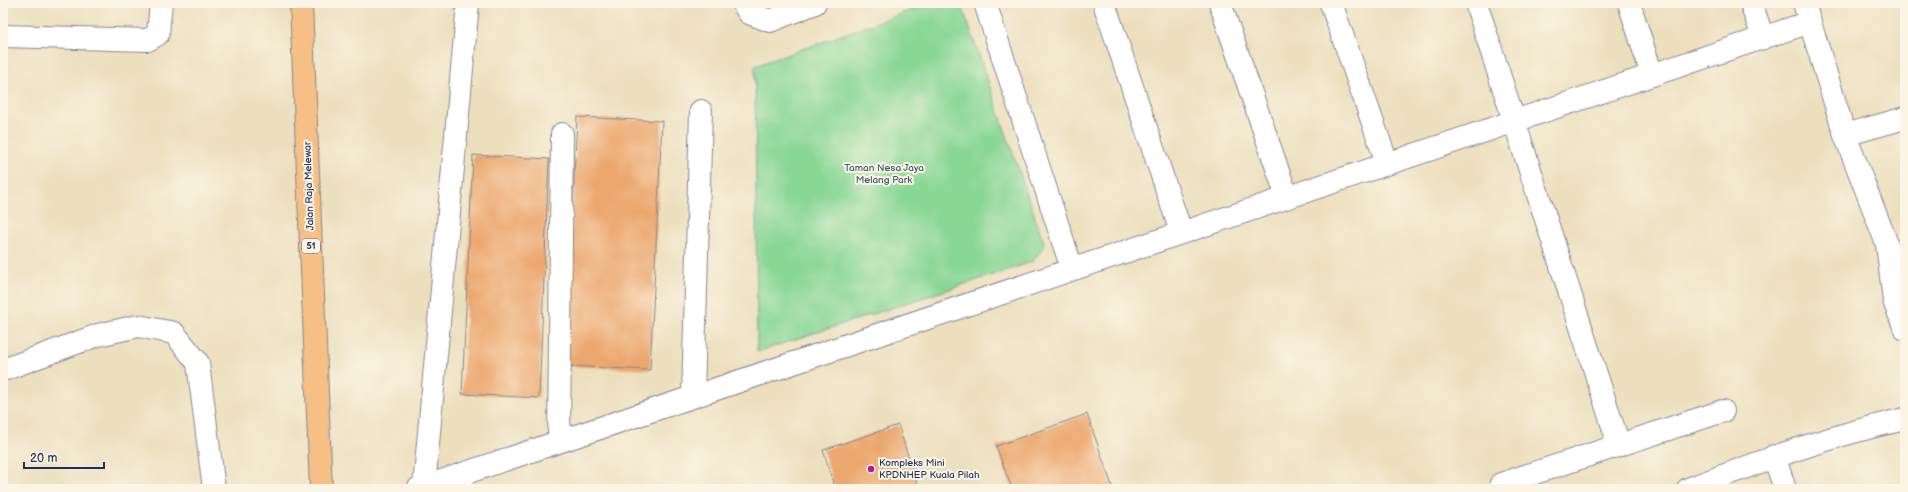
<svg xmlns="http://www.w3.org/2000/svg" width="1908" height="492" font-family="'Balsamiq Sans',sans-serif">
<rect width="100%" height="100%" fill="#fcf5e5"/>
<filter id="ink" filterUnits="userSpaceOnUse"><feTurbulence type="fractalNoise" baseFrequency=".025" numOctaves="2"/><feDisplacementMap in="SourceGraphic" scale="8" xChannelSelector="R" yChannelSelector="G"/><feConvolveMatrix kernelMatrix="1 2 1 2 8 2 1 2 1" color-interpolation-filters="sRGB"/></filter>
<filter id="wash" filterUnits="userSpaceOnUse"><feTurbulence type="fractalNoise" baseFrequency=".012" numOctaves="4" result="noise"/><feDisplacementMap in="SourceGraphic" scale="16" xChannelSelector="R" yChannelSelector="G"/><feGaussianBlur stdDeviation="0.9" result="paint"/><feColorMatrix in="noise" values="0 0 0 0 0 0 0 0 0 0 0 0 0 0 0 0 0 1.4 0 .05"/><feComposite in="paint" operator="in"/></filter>
<g filter="url(#wash)">
<rect width="100%" height="100%" fill="#ecdfbd"/>
<path fill="#89d795" stroke="#52837a" d="M931,3H961L1045,246L1032,262L757,352L755,66Z"/>
<g id="blocks">
<g fill="#eca76e">
<path d="M577,117L662,121L650,370L565,366Z"/>
<path d="M473,155L549,159L539,398L462,394Z"/>
<path d="M1087,414L1113,489H1012L996,446Z"/>
<path d="M898,425L919,489H835L823,450Z"/>
</g>
</g>
</g>
<g filter="url(#ink)">
<use href="#blocks" fill-opacity="0" stroke="#84878e" stroke-width="1"/>
<g fill="none" stroke-linecap="round" stroke-linejoin="round">
<defs>
<g id="minor">
<path d="M743,3L749,13L770,21L815,3"/>
<path d="M985,3L1072,269"/>
<path d="M1104,3L1181,232"/>
<path d="M1220,3L1287,197"/>
<path d="M1331,3L1387,163"/>
<path d="M1476,3L1619,445"/>
<path d="M1629,3L1652,75"/>
<path d="M1751,3L1763,38"/>
<path d="M1804,3L1845,135L1887,244L1894,301L1905,329"/>
<path d="M3,36L148,40L158,34L161,3"/>
<path d="M1845,135L1905,118"/>
<path d="M3,370L98,335L138,326L174,333L198,363L214,489"/>
<path d="M693,396L701,111"/>
<path d="M559,441L562,134"/>
<path d="M1774,456L1785,489"/>
<path d="M1501,484L1723,411"/>
<path d="M424,487L468,3"/>
<path d="M418,489L1810,22"/>
<path d="M1688,489C1759,462 1831,435 1905,419"/>
</g>
<path id="highway" d="M301,3L321,489"/>
</defs>
<use href="#minor" stroke="#84878e" stroke-width="24"/>
<use href="#highway" stroke="#84878e" stroke-width="24"/>
<use href="#minor" stroke="#fff" stroke-width="22"/>
<use href="#highway" stroke="#f5bf86" stroke-width="22"/>
</g>
</g>
<circle fill="#b5179e" stroke="#fcf5e5" stroke-width="1.5" cx="871" cy="469" r="4"/>
<g text-anchor="middle" dominant-baseline="central" stroke-width="4" stroke-linejoin="round" paint-order="stroke">
<rect fill="#fcf5e5" stroke="#5e6a86" stroke-width="1" x="302" y="239" width="18" height="14" rx="3"/>
<g font-size="9" font-weight="bold" fill="#1b2f5e">
<text x="311" y="246">51</text>
</g>
<g font-size="10" fill="#36596c" stroke="#fcf5e5">
<text x="884" y="168">Taman Nesa Jaya<tspan x="884" dy="12">Melang Park</tspan></text>
</g>
<g font-size="10" fill="#1b2f5e" stroke="#fcf5e5">
<text transform="translate(309 186) rotate(-92)">Jalan Raja Melewar</text>
</g>
<g font-size="10" fill="#1b2f5e" stroke="#fcf5e5" text-anchor="start">
<text x="879" y="463">Kompleks Mini<tspan x="879" dy="12">KPDNHEP Kuala Pilah</tspan></text>
</g>
</g>
<rect width="1908" height="492" fill="none" stroke="#fcf5e5" stroke-width="16"/>
<path d="M24 462v6h80v-6" fill="none" stroke="#1b2f5e" stroke-width="2"/>
<text x="30" y="462" font-size="12" fill="#1b2f5e" stroke="#fcf5e5" stroke-width="3" paint-order="stroke">20 m</text>
</svg>
